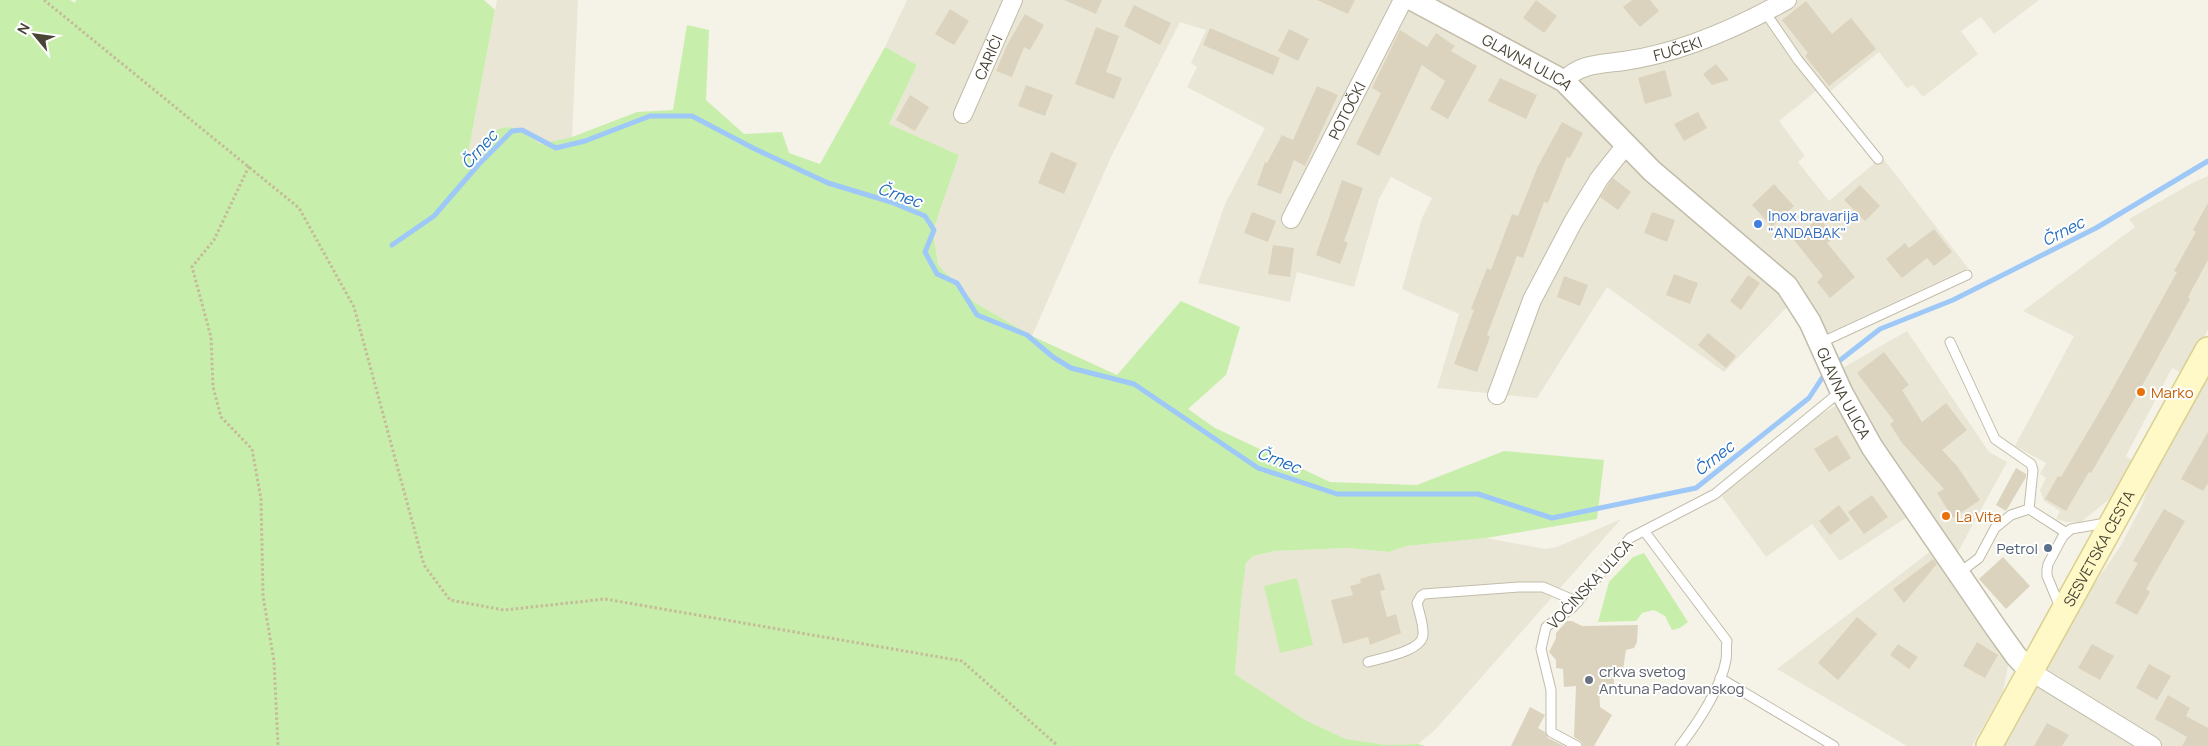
<svg xmlns="http://www.w3.org/2000/svg" width="2208" height="746" font-family="Manrope,sans-serif">
<rect width="100%" height="100%" fill="#f5f3e7"/>
<g fill="#eae6d5">
<path d="M497,0H578L572,137L540,144L515,129L505,128L493,132L470,156L468,154Z"/>
<path d="M907,0H2039L1994,34L1981,17L1961,31L1978,54L1923,97L1913,85L1907,88L1879,52L1827,94L1821,87L1779,121L1805,156L1798,162L1829,201L1882,157L1968,268L1823,335L1801,296L1784,310L1724,372L1607,287L1537,398L1437,388L1459,314L1402,289L1422,218L1432,198L1391,177L1379,199L1354,287L1297,272L1290,302L1198,283L1225,204L1265,128L1187,87L1197,67L1191,63L1206,30L1180,22L1111,157L1032,336L974,302L938,265L933,231L959,155L889,124L917,65L885,47Z"/>
<path d="M2208,176V330L2184,374L2172,368L2126,456L2134,462L2112,497L2081,522H2067L2056,519L2060,511L2044,501L2040,490L2046,478L2040,474L2046,463L2015,446L2074,336L2023,311L2135,227L2129,219L2194,182Z"/>
<path d="M1907,331L1989,452L2007,462L1948,570L2006,656L2008,666L2003,691L1972,746H1907L1777,669L1944,541L1921,508L1840,561L1812,524L1766,557L1720,494L1805,424L1850,397L1839,370Z"/>
<path d="M2208,367V746H2001L2085,598L2121,545L2142,505L2154,468Z"/>
<path d="M1621,519L1435,730L1418,744L1387,745L1346,739L1305,720L1235,674L1242,593L1246,563L1253,556L1275,551L1348,548L1389,552L1407,546L1486,538L1545,549L1557,547Z"/>
</g>
<g fill="#c8eeac">
<path d="M0,0H70L75,3L76,0H484L495,10L468,154L470,156C481,144 496,121 516,129C524,132 532,139 540,144L572,137L637,112L673,110L687,25L709,30L706,100L744,134L782,132L789,153L820,164L885,47L917,65L889,124L959,155L933,231L938,265L974,302L1032,336L1117,375L1181,301L1240,327L1226,375L1188,409L1215,428L1330,482L1417,485L1504,451L1604,460L1597,519L1486,538L1407,546L1389,552L1348,548L1275,551L1253,556L1246,563L1242,593L1235,674L1305,720L1346,739L1387,745L1418,744L1425,746H0Z"/>
<path d="M1644,553L1688,622L1680,628L1672,630L1665,616L1654,610L1642,613L1636,621L1598,622L1609,582L1633,557Z"/>
<path d="M1297,578L1313,645L1280,653L1264,586Z"/>
</g>
<g fill="none" stroke-linecap="round" stroke-linejoin="round">
<g stroke="#9ec8f8" stroke-width="5">
<path d="M392,245L434,216L479,164L512,131L522,130L556,148L585,141L650,116H692L753,148L828,183L891,202L925,216L934,230L925,252L937,274L957,283L977,315L1027,335L1053,357L1071,368L1134,384L1258,468L1337,494H1478L1552,518L1696,488L1809,398L1826,372"/>
<path d="M1834,365L1880,329L1953,300L2096,228L2208,161"/>
</g>
</g>
<g fill="#dbd3be">
<path d="M1064,0H1102L1096,14Z"/>
<path d="M1317,0H1355L1348,14Z"/>
<path d="M1536,0L1557,16L1544,33L1523,18Z"/>
<path d="M1632,0H1650L1659,11L1640,27L1623,7Z"/>
<path d="M1806,1L1832,34L1851,18L1876,49L1829,86L1805,56L1808,53L1782,20Z"/>
<path d="M1134,5L1171,23L1160,45L1124,26Z"/>
<path d="M950,9L969,21L954,45L935,34Z"/>
<path d="M1025,14L1044,25L1030,50L1024,47L1012,77L996,71L1007,45Z"/>
<path d="M1096,27L1119,36L1106,72L1122,78L1114,99L1075,84Z"/>
<path d="M1210,28L1280,58L1273,75L1203,45Z"/>
<path d="M1289,29L1309,39L1298,61L1278,51Z"/>
<path d="M1400,30L1427,47L1436,33L1455,46L1451,51L1477,66L1448,119L1430,109L1445,81L1422,65L1379,156L1356,144L1381,93L1372,88Z"/>
<path d="M1716,64L1729,80L1712,85L1703,74Z"/>
<path d="M1665,70L1672,96L1645,104L1638,78Z"/>
<path d="M1500,78L1537,95L1526,119L1488,101Z"/>
<path d="M1026,85L1053,95L1045,116L1018,106Z"/>
<path d="M1317,86L1338,95L1305,166L1294,160L1281,194L1257,185L1265,162L1267,163L1282,135L1293,140Z"/>
<path d="M910,95L929,107L915,131L896,120Z"/>
<path d="M1698,112L1707,128L1684,141L1674,124Z"/>
<path d="M1562,122L1583,133L1570,158L1567,157L1548,203L1544,202L1523,258L1517,256L1487,335L1490,337L1477,372L1454,364L1474,310L1471,309L1487,268L1491,270L1512,214L1518,216L1538,166Z"/>
<path d="M1051,152L1077,163L1064,194L1038,183Z"/>
<path d="M1613,178L1631,192L1618,210L1600,197Z"/>
<path d="M1342,180L1363,188L1344,241L1348,243L1340,264L1316,255Z"/>
<path d="M1774,184L1794,206L1772,227L1752,205Z"/>
<path d="M1860,185L1880,206L1865,221L1844,200Z"/>
<path d="M2208,203V260L2188,297L2190,299L2147,377L2091,473L2089,472L2066,511L2045,499L2058,476L2061,477L2107,399L2177,272L2174,271L2196,232L2193,230Z"/>
<path d="M1252,212L1276,221L1268,242L1244,233Z"/>
<path d="M1652,212L1675,220L1667,242L1644,233Z"/>
<path d="M1819,218L1835,237L1827,243L1855,277L1830,298L1817,282L1823,276L1793,239Z"/>
<path d="M1934,229L1952,252L1934,266L1927,258L1902,278L1886,259L1905,243L1909,248Z"/>
<path d="M1273,245L1294,248L1290,277L1268,274Z"/>
<path d="M1674,274L1698,283L1690,304L1666,295Z"/>
<path d="M1748,275L1760,283L1741,310L1730,301Z"/>
<path d="M1564,276L1588,285L1580,306L1557,297Z"/>
<path d="M1708,333L1736,356L1726,368L1698,345Z"/>
<path d="M1884,352L1909,385L1902,390L1922,422L1946,403L1967,430L1942,450L1957,466L1980,500L1953,518L1937,493L1944,489L1902,443L1890,424L1894,421L1857,373Z"/>
<path d="M2208,432V483L2203,491L2181,479Z"/>
<path d="M1837,435L1851,458L1829,472L1814,449Z"/>
<path d="M2016,468L2026,474V477L2006,511L1996,505Z"/>
<path d="M1872,495L1888,517L1864,534L1848,512Z"/>
<path d="M1839,505L1850,520L1830,535L1819,521Z"/>
<path d="M2164,509L2185,521L2146,589L2150,592L2137,615L2115,603L2138,563L2133,561Z"/>
<path d="M2003,557L2030,586L2006,609L1979,579Z"/>
<path d="M1933,559L1937,564L1904,603L1893,589Z"/>
<path d="M1380,573L1385,590L1380,591L1387,617L1396,614L1401,633L1370,645L1368,637L1343,644L1331,600L1353,595L1350,586L1361,583L1360,579Z"/>
<path d="M1857,617L1877,634L1838,680L1818,663Z"/>
<path d="M1567,621H1572L1582,626L1638,625L1637,642L1634,648L1626,650L1622,676H1614V684L1599,685L1600,707L1612,715L1594,746H1583L1582,742L1574,737L1576,686L1564,687L1563,669L1556,668V660L1549,652L1556,638V633Z"/>
<path d="M1977,642L1998,655L1985,678L1963,666Z"/>
<path d="M1898,644L1918,657L1909,669L1890,655Z"/>
<path d="M2092,644L2114,656L2100,680L2078,668Z"/>
<path d="M2149,664L2171,676L2157,700L2136,688Z"/>
<path d="M2168,695L2190,708L2186,716L2208,728V746H2182L2187,737L2155,719Z"/>
<path d="M1530,707L1545,715L1538,728L1545,732L1548,738L1564,746H1511Z"/>
<path d="M2047,723L2069,735L2062,746H2034Z"/>
</g>
<g fill="none" stroke-linecap="round" stroke-linejoin="round">
<defs>
<g id="service">
<path d="M1765,12L1798,60L1878,159"/>
<path d="M1950,342L1995,439L2031,464L2033,470L2029,509"/>
<path d="M1820,343L1967,275"/>
<path d="M2029,509L2065,532"/>
<path d="M1645,532L1727,641C1726,647 1727,654 1726,660C1721,688 1697,724 1680,746"/>
<path d="M1959,573L1979,558L1995,528L2011,515L2029,509"/>
<path d="M2060,607L2047,576V570L2048,564L2063,536L2071,529L2106,523"/>
<path d="M1368,662C1382,658 1422,651 1423,635C1424,626 1419,612 1417,603L1421,596L1424,594L1519,587H1543L1578,602"/>
<path d="M1720,678L1834,746"/>
<path d="M1577,746L1551,732V690L1541,649L1546,627L1573,607L1630,538L1715,494L1841,391"/>
</g>
<g id="minor">
<path id="s1" d="M1564,81C1579,63 1603,64 1624,61C1681,53 1737,28 1787,0"/>
<path id="s2" d="M963,114L1013,0"/>
<path id="s3" d="M1291,219L1403,0"/>
<path d="M1497,395L1532,300L1573,222L1599,179L1626,145"/>
<path d="M2030,671L2152,746"/>
</g>
<g id="tertiary">
<path id="s4" d="M1413,0L1564,81L1652,171L1787,286L1810,322L1841,391L1872,447L1996,628L2016,656L2030,671"/>
</g>
<g id="secondary">
<path id="s5" d="M1989,746L2208,350"/>
</g>
</defs>
<use href="#service" stroke="#c2bca9" stroke-width="11"/>
<use href="#minor" stroke="#c2bca9" stroke-width="20"/>
<use href="#tertiary" stroke="#c2bca9" stroke-width="24"/>
<use href="#secondary" stroke="#d9d092" stroke-width="28"/>
<g stroke="#c5bb98" stroke-width="3" stroke-dasharray="2.5 2.5" stroke-linecap="butt">
<path d="M44,0L299,208L354,307L424,565L450,600L504,610L605,599L962,661L1058,746"/>
<path d="M249,166L214,240L192,267L211,337L213,387L221,417L252,449L261,499L263,596L274,661L278,746"/>
</g>
<use href="#service" stroke="#fff" stroke-width="9"/>
<use href="#minor" stroke="#fff" stroke-width="18"/>
<use href="#tertiary" stroke="#fff" stroke-width="21"/>
<use href="#secondary" stroke="#fff8c7" stroke-width="25"/>
</g>
<circle fill="#3f7fe0" stroke="#fff" stroke-width="2" cx="1758" cy="224" r="5"/>
<g fill="#e8710a" stroke="#fff" stroke-width="2">
<circle cx="2141" cy="392" r="5"/>
<circle cx="1946" cy="516" r="5"/>
</g>
<circle fill="#5c6f8a" stroke="#fff" stroke-width="2" cx="2048" cy="548" r="5"/>
<circle fill="#6b7280" stroke="#fff" stroke-width="2" cx="1589" cy="680" r="5"/>
<g text-anchor="middle" dominant-baseline="central" stroke-width="4" stroke-linejoin="round" paint-order="stroke">
<g font-size="15" fill="#494435" stroke="#fff">
<text stroke="none"><textPath href="#s1" startOffset="120">FUČEKI</textPath></text>
<text stroke="none"><textPath href="#s2" startOffset="62">CARIĆI</textPath></text>
<text stroke="none"><textPath href="#s4" startOffset="130">GLAVNA ULICA</textPath></text>
<text stroke="none"><textPath href="#s3" startOffset="122">POTOČKI</textPath></text>
<text stroke="none"><textPath href="#s4" startOffset="596">GLAVNA ULICA</textPath></text>
<text stroke="none"><textPath href="#s5" startOffset="226">SESVETSKA CESTA</textPath></text>
<text transform="translate(1590 584) rotate(-47)">VOĆINSKA ULICA</text>
</g>
<g font-size="15" fill="#366cbe" stroke="#fff" text-anchor="start">
<text x="1768" y="215">Inox bravarija<tspan x="1768" dy="17">"ANDABAK"</tspan></text>
</g>
<g font-size="15" fill="#c56008" stroke="#fff" text-anchor="start">
<text x="2151" y="392">Marko</text>
<text x="1956" y="516">La Vita</text>
</g>
<g font-size="15" fill="#4e5e75" stroke="#fff" text-anchor="end">
<text x="2038" y="548">Petrol</text>
</g>
<g font-size="15" fill="#5b616d" stroke="#fff" text-anchor="start">
<text x="1599" y="671">crkva svetog<tspan x="1599" dy="17">Antuna Padovanskog</tspan></text>
</g>
<g font-size="16" font-style="italic" fill="#226bc1" stroke="#fff">
<text transform="translate(479 149) rotate(-48)">Črnec</text>
<text transform="translate(900 195) rotate(19)">Črnec</text>
<text transform="translate(2063 231) rotate(-27)">Črnec</text>
<text transform="translate(1714 458) rotate(-38)">Črnec</text>
<text transform="translate(1279 460) rotate(21)">Črnec</text>
</g>
</g>
<g transform="translate(35 35) rotate(299)" stroke="#ffffff" stroke-width="4" paint-order="stroke">
<path d="M0-4L9 19L0 12L-9 19Z" fill="#494435"/>
<text y="-8" font-size="14" font-weight="bold" text-anchor="middle" fill="#494435">N</text>
</g>
</svg>
